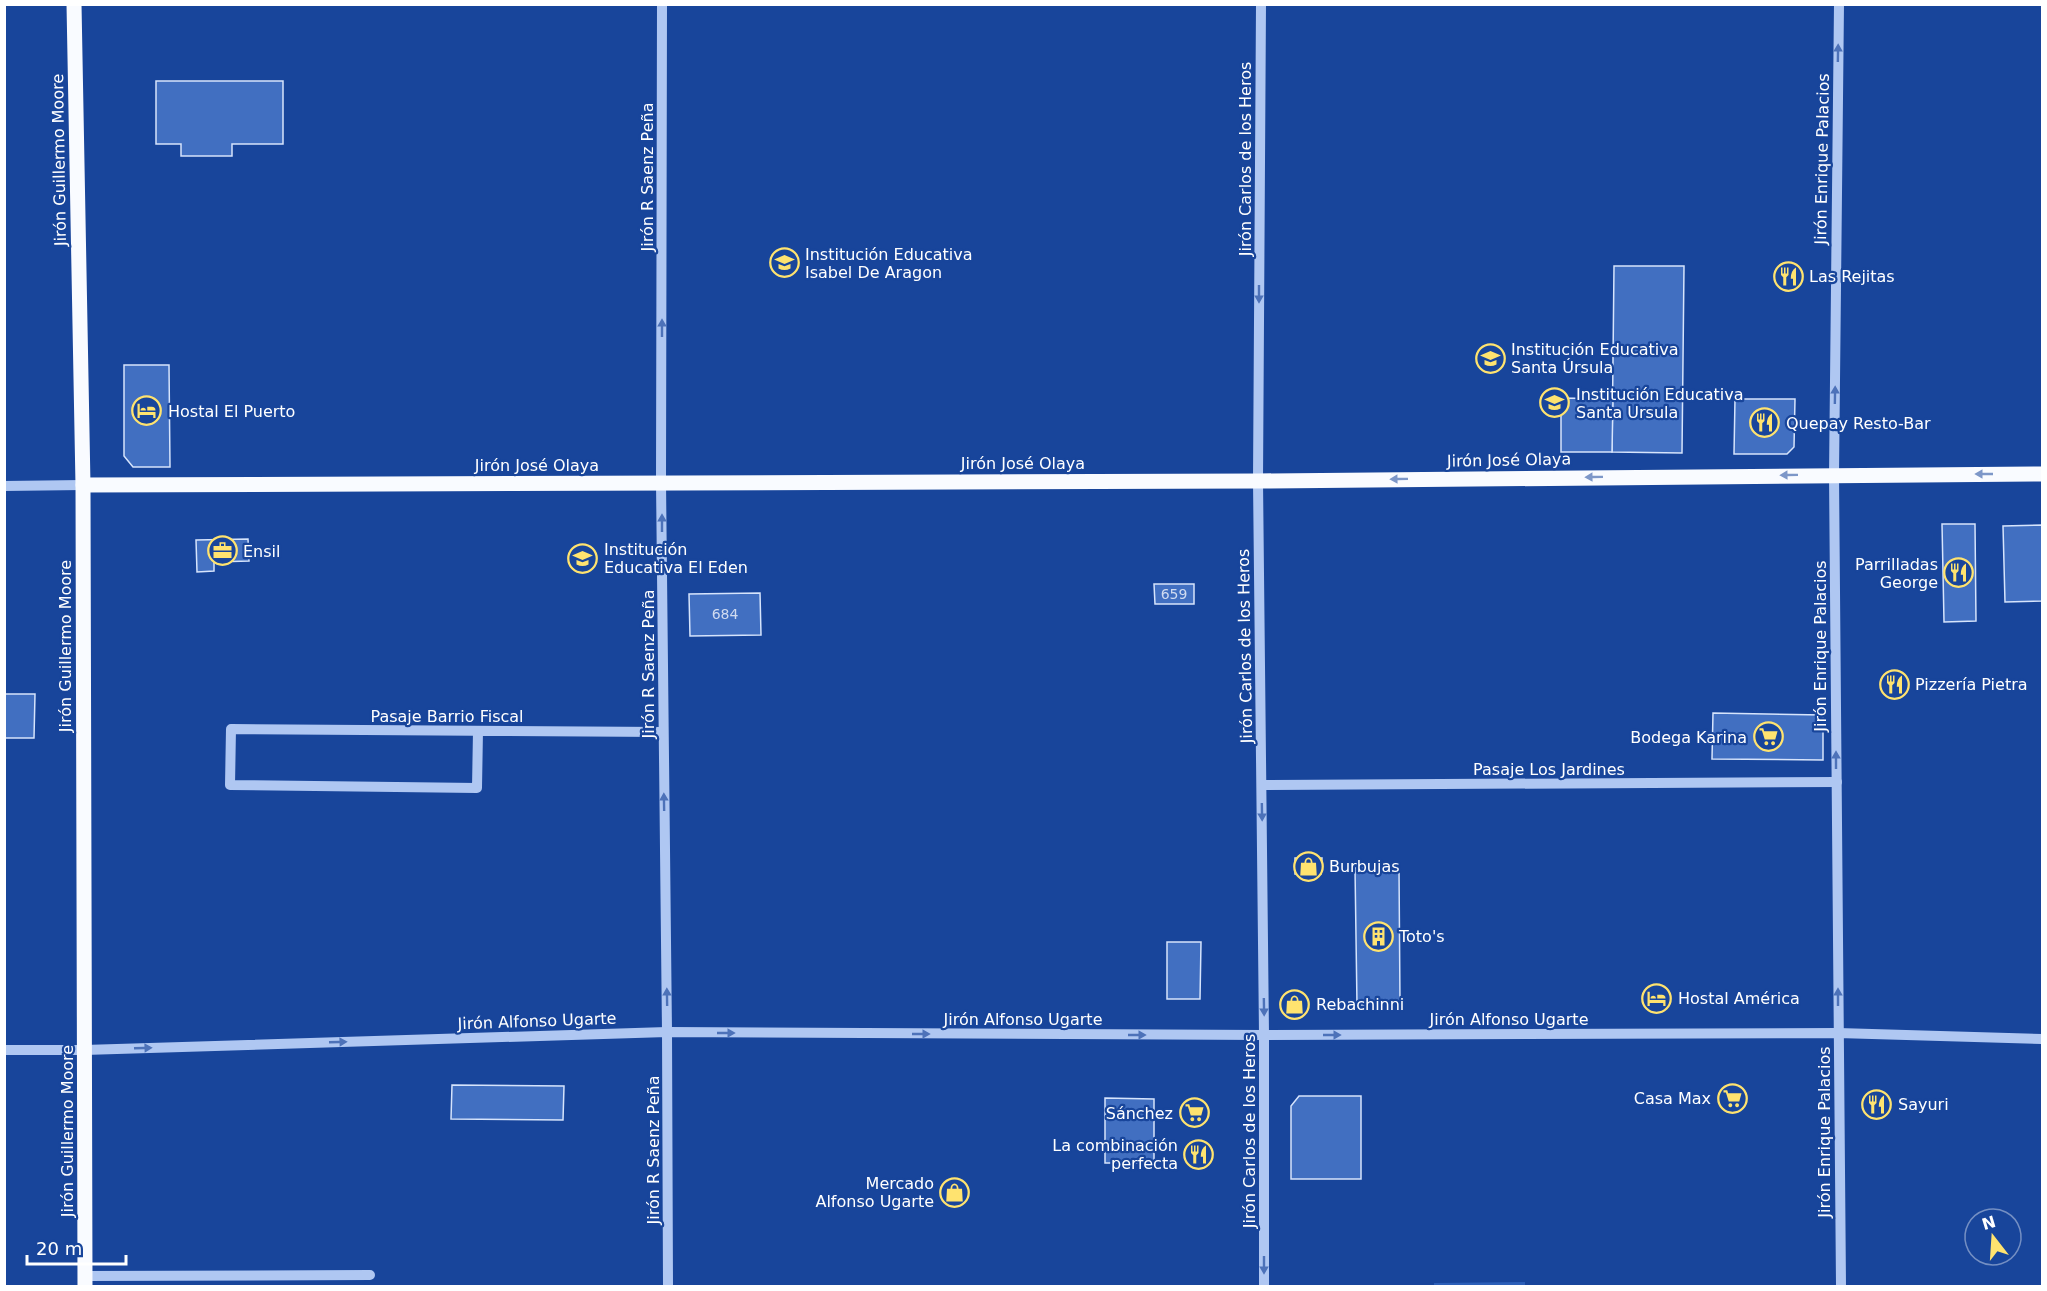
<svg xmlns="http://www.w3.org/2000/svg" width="2047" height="1291" font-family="'DejaVu Sans',sans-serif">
<rect width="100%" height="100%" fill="#18459b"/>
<path fill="#2c5fb8" d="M1525,1282V1286H1434V1283Z"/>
<g fill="#416fc1" stroke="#d6e4fc" stroke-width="1.5">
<path d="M156,81H283V144H232V156H181V144H156Z"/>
<path d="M1614,266H1684L1682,453L1612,452Z"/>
<path d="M124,365H169L170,467H133L124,456Z"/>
<path d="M1561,398L1613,399L1612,452H1561Z"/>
<path d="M1735,399H1795L1794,447L1787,454H1734Z"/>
<path d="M1942,524H1975L1976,621L1944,622Z"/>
<path d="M2042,525V601L2005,602L2003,526Z"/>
<path d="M248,539L249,561L214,562V571L197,572L196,540Z"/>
<path d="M1154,584H1194V604H1155Z"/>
<path d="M760,593L761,635L690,636L689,594Z"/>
<path d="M4,694H35L34,738H4Z"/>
<path d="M1713,713L1823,715V760L1712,759Z"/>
<path d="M1295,858H1322L1321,874H1295Z"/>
<path d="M1355,868H1399L1400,1004L1357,1005Z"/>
<path d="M1167,942H1201L1200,999H1167Z"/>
<path d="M452,1085L564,1086L563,1120L451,1119Z"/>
<path d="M1299,1096H1361V1179H1291V1106Z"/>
<path d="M1105,1098L1154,1099V1163H1105Z"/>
</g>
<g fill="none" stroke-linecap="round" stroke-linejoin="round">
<g stroke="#afc7f2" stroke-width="10">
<path d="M662,4L661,482L667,1032L668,1286"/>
<path d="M1261,4L1258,481L1264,1035V1286"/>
<path d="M1839,4L1834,475L1841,1286"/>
<path d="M4,486L83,485"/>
<path d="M478,731L477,788L230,785L231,729L663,732"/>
<path d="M1262,785L1837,782"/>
<path d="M4,1050H84L667,1032L1264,1035L1838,1033L2042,1039"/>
<path d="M85,1276L370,1275"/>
</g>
<g stroke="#f9fbff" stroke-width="15">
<path d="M74,4L83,485L85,1286"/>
<path d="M83,485L1258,481L2042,474"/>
</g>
</g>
<defs><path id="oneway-solid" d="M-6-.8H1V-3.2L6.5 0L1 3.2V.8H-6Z" transform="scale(1.5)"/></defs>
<g fill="#4d72b9">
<use href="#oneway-solid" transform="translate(1838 53) rotate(-89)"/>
<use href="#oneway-solid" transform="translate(1259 294) rotate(90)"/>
<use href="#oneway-solid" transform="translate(662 328) rotate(-90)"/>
<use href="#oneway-solid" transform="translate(1835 395) rotate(-89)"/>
<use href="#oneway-solid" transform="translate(662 523) rotate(-90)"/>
<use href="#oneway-solid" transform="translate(1836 760) rotate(-90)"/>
<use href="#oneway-solid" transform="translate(664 802) rotate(-91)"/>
<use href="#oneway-solid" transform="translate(1262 812) rotate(89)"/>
<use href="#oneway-solid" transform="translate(667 997) rotate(-91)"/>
<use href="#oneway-solid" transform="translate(1838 997) rotate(-90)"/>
<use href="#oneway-solid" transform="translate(1264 1007) rotate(89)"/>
<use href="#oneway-solid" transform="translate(726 1033)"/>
<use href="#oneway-solid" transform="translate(921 1034)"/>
<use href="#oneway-solid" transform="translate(1137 1035)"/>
<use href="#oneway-solid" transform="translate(1332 1035)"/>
<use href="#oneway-solid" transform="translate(338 1042) rotate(-2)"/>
<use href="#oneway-solid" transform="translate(143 1048) rotate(-2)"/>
<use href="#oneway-solid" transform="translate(1264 1265) rotate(90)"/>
</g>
<g fill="#7d97c8">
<use href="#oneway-solid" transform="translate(1984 474) rotate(180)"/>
<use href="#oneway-solid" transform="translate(1789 475) rotate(179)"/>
<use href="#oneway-solid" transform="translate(1594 477) rotate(179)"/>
<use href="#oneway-solid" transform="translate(1399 479) rotate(179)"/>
</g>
<defs>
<symbol id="school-ring" viewBox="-11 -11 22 22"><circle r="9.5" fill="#18459b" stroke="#ffe36f" stroke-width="1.5"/><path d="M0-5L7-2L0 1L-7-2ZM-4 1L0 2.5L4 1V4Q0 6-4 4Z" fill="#ffe36f"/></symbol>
<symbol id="restaurant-ring" viewBox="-11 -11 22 22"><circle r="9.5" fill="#18459b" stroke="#ffe36f" stroke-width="1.5"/><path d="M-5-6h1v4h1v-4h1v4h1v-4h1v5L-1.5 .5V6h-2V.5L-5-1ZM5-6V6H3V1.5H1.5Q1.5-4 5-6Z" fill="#ffe36f"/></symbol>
<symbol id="hotel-ring" viewBox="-11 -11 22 22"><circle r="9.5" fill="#18459b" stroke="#ffe36f" stroke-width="1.5"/><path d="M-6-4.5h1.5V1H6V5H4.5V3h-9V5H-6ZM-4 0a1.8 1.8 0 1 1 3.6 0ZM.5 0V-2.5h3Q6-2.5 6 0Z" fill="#ffe36f"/></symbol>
<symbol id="office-ring" viewBox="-11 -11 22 22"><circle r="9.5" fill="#18459b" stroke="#ffe36f" stroke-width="1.5"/><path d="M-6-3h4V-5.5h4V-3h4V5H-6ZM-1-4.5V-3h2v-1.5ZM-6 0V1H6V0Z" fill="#ffe36f"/></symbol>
<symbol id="supermarket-ring" viewBox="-11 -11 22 22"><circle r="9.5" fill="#18459b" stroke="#ffe36f" stroke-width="1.5"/><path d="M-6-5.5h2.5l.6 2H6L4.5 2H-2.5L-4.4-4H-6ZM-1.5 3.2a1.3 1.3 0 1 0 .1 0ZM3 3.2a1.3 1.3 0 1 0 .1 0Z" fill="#ffe36f"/></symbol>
<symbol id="shop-ring" viewBox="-11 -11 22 22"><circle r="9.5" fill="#18459b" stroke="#ffe36f" stroke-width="1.5"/><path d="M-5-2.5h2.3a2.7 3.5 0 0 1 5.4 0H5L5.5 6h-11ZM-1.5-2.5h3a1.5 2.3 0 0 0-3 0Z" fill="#ffe36f"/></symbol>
<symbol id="building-ring" viewBox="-11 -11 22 22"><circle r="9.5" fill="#18459b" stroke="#ffe36f" stroke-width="1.5"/><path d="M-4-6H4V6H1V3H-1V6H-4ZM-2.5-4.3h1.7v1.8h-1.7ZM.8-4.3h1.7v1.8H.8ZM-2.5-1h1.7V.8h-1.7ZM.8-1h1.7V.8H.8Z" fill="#ffe36f"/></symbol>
</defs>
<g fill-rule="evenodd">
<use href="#school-ring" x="768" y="246" width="33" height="33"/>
<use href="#restaurant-ring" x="1772" y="260" width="33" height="33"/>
<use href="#school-ring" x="1474" y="342" width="33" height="33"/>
<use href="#school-ring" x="1538" y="386" width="33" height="33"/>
<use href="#hotel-ring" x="130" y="394" width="33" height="33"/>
<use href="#restaurant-ring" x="1748" y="406" width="33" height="33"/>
<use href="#office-ring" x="206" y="534" width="33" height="33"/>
<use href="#school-ring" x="566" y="542" width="33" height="33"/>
<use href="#restaurant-ring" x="1942" y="556" width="33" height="33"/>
<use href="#restaurant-ring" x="1878" y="668" width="33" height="33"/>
<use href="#supermarket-ring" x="1752" y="720" width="33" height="33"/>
<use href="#shop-ring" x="1292" y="850" width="33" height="33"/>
<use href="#building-ring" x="1362" y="920" width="33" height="33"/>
<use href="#hotel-ring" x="1640" y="982" width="33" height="33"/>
<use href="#shop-ring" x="1278" y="988" width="33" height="33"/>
<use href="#supermarket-ring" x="1716" y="1082" width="33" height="33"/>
<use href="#restaurant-ring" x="1860" y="1088" width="33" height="33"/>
<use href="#supermarket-ring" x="1178" y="1096" width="33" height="33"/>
<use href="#restaurant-ring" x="1182" y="1138" width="33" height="33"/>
<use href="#shop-ring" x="938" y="1176" width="33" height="33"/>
</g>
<g text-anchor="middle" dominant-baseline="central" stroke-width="4.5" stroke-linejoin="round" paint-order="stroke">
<g font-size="14" fill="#d0dbf0">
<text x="1174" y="594">659</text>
<text x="725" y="614">684</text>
</g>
<g font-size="16" fill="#fff" stroke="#18459b">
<text transform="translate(1245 159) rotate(-90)">Jirón Carlos de los Heros</text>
<text transform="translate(1822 159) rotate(-89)">Jirón Enrique Palacios</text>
<text transform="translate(59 160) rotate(-91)">Jirón Guillermo Moore</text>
<text transform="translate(647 177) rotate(-90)">Jirón R Saenz Peña</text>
<text transform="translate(1509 460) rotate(-1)">Jirón José Olaya</text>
<text x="1023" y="463">Jirón José Olaya</text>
<text x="537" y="465">Jirón José Olaya</text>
<text transform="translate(65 646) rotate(-90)">Jirón Guillermo Moore</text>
<text transform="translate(1245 646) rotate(-91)">Jirón Carlos de los Heros</text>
<text transform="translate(1820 646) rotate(-90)">Jirón Enrique Palacios</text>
<text transform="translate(648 664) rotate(-90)">Jirón R Saenz Peña</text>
<text x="447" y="716">Pasaje Barrio Fiscal</text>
<text x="1549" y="769">Pasaje Los Jardines</text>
<text x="1023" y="1019">Jirón Alfonso Ugarte</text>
<text x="1509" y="1019">Jirón Alfonso Ugarte</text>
<text transform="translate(537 1021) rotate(-2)">Jirón Alfonso Ugarte</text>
<text transform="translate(67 1131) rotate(-90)">Jirón Guillermo Moore</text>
<text transform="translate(1249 1131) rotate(-90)">Jirón Carlos de los Heros</text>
<text transform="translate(1824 1132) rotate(-90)">Jirón Enrique Palacios</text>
<text transform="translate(653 1150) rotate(-90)">Jirón R Saenz Peña</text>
</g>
<g font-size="16" fill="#fff" stroke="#18459b" text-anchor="start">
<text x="805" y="254">Institución Educativa<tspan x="805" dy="18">Isabel De Aragon</tspan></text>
<text x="1809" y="276">Las Rejitas</text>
<text x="1511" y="349">Institución Educativa<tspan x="1511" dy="18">Santa Úrsula</tspan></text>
<text x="1576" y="394">Institución Educativa<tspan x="1576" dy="18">Santa Ursula</tspan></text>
<text x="168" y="411">Hostal El Puerto</text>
<text x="1786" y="423">Quepay Resto-Bar</text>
<text x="604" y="549">Institución<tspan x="604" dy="18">Educativa El Eden</tspan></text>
<text x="243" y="551">Ensil</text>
<text x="1938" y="564" text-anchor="end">Parrilladas<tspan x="1938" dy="18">George</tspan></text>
<text x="1915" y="684">Pizzería Pietra</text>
<text x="1747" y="737" text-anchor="end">Bodega Karina</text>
<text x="1329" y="866">Burbujas</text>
<text x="1399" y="936">Toto's</text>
<text x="1678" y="998">Hostal América</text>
<text x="1316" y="1004">Rebachinni</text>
<text x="1711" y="1098" text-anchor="end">Casa Max</text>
<text x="1898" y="1104">Sayuri</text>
<text x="1173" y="1113" text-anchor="end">Sánchez</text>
<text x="1178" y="1145" text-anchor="end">La combinación<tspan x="1178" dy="18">perfecta</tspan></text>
<text x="934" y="1183" text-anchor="end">Mercado<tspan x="934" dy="18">Alfonso Ugarte</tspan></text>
</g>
</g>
<rect width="2047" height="1291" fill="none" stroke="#ffffff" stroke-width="12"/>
<g transform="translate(1993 1237) rotate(343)"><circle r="28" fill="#18459b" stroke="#748fc3" stroke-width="1.5"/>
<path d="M0-4.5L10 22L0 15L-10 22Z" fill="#ffe36f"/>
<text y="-9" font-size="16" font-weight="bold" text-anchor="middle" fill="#ffffff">N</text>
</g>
<path d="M27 1255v9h99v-9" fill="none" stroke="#ffffff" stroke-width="3"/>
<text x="36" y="1255" font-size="18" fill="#ffffff" stroke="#18459b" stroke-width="4.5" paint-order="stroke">20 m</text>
</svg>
